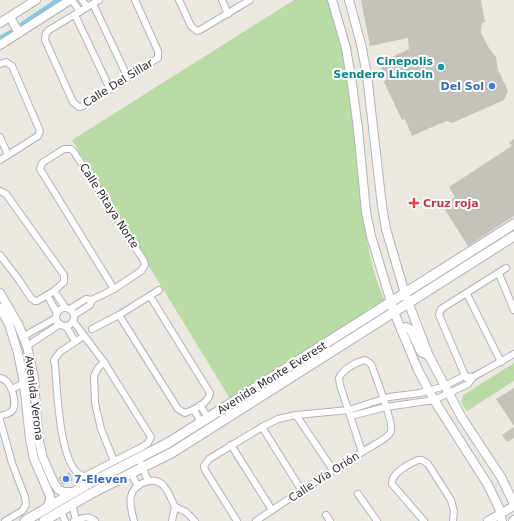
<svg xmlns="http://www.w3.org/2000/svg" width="514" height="521" font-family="'DejaVu Sans',sans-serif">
<rect width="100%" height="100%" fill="#ece7e1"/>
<g fill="#b9dca5">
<path d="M294,0H328C341,43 350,86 355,131C360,178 362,230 375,275C378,285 382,294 386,304L232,402L72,140Z"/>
<path d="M514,363V381L467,411L461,402L463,395Z"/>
</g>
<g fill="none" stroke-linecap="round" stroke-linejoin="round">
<g stroke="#82cae1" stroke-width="5.5">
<path d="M23,24L59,0"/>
<path d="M0,39L10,33"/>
</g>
</g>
<g fill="#c5c2bc">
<path d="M361,0H481L485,22L482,23L481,33L489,48L496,57L498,70L508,91L504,100L452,123L446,121L441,124V123L412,136L405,119L402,120L384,82L387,79L379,63L409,49L408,38L370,46Z"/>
<path d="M514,139V216L468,246L445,210L453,205L450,200L455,197L449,187L512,146L509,143Z"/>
<path d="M514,388V426L496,399Z"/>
<path d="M514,427V438L507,442L502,435Z"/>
<path d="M69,472L73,480L63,485L58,478Z"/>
</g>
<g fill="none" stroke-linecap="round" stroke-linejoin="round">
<defs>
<g id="minor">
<path d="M72,0L80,12"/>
<path d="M82,0L87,7"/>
<path d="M99,0L49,30L46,33L45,40L73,102L79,107L83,106L158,58V51L135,0"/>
<path d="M179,0L191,26L197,31L200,30L250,0"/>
<path d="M222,0L228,14"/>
<path d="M93,4L128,78"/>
<path d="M75,15L110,89"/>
<path d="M0,64L6,62L12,66L40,131L38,136L0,160"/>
<path d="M0,137L8,155"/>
<path d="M0,191L6,194L64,275V282L54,291L37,301H35L31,298L19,280L0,255"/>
<path d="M499,274L514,310"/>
<path d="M54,291L65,307"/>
<path d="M467,294L501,362"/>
<path d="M47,295L57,313"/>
<circle cx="65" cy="317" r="9"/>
<path d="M70,309L86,299L92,300L114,289L141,271L145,265L144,261L74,152L71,149H64L42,163L40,169L114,289"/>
<path d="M74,315L90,305L92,300"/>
<path d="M119,315L178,409L185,413C194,410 209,403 210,393L150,296"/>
<path d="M73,321L104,362L151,437L148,443L142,447L85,476C59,475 57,385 55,365L54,360L60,352L84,336"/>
<path d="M66,326L75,341"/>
<path d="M92,329L119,315L159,290"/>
<path d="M24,336L56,318"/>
<path d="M27,346L60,324"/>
<path d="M104,362L98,368L94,376L95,403L101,429L114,461"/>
<path d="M0,378C11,379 18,403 12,411C9,414 4,415 0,416"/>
<path d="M466,378L439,315L441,309L506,268"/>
<path d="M12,389L34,378"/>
<path d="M200,405L208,418"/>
<path d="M194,410L201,422"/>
<path d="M296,415L333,470"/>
<path d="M351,416L386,407L434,400L468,384L473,377L514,354"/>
<path d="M0,420L12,463L25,497L26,505L22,511L5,521"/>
<path d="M262,427L302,491"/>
<path d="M231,445L272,510"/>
<path d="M139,459L148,481"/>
<path d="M131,474L138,486"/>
<path d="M358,494L377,521"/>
<path d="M72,504L76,520"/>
<path d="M175,507L186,512L195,521"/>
<path d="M61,511L65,521"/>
<path d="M326,515L330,521"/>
<path d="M74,521C81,518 89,515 95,521"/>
<path d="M134,521C132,513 129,503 131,496C134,484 152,476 162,484C168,489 171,499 175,507"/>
<path d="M172,521L175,507"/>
<path d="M237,521L205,470L204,466L209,459L262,427L278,419L296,415L349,410L389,397L420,393L445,386L464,376L473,377"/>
<path d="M256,521C292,496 330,473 367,449C372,446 390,437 391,431C394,423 375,375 371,364L365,360C356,362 343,369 339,378L340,385L362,452"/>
<path d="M424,521L392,484C391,473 410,463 418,460H422L428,464L451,500L454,511L453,521"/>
</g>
<g id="tertiary">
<path d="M332,0L346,48L352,84L358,129L366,212L371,236L394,312L418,370L434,400L488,485L499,508L502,521"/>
<path d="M349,0L361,44L367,75L382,206L386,229L405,294L429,356L462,418L501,477L514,504"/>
<path d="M10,17L19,33"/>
<path d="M0,23L36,0"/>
<path d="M0,45L70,0"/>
<path d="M0,293L18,324L27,346L34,378L38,437L43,458L54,483L58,489L63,492H74"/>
<path d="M0,308L9,324L18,353L24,383L30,439L34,459L50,496V501L46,509"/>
<path d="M401,330L406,327L410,329L421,352L429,356"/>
<path d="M488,521L514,506"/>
<path d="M513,521L514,520"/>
</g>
<g id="secondary">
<path d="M25,521L86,485L168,443L514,224"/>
<path d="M44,521L90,494L173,452L514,236"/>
</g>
</defs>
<use href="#minor" stroke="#b2b3bb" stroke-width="8"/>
<use href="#tertiary" stroke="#b2b3bb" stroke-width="10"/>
<use href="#secondary" stroke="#b2b3bb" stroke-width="11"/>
<use href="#minor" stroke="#fff" stroke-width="6"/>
<use href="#tertiary" stroke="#fff" stroke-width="8"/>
<use href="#secondary" stroke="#fff" stroke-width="9"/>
</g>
<circle fill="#0f9aa8" stroke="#fff" stroke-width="1.5" cx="441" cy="67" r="4"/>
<g fill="#3f7fe0" stroke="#fff" stroke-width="1.5">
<circle cx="492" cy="86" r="4"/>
<circle cx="66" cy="479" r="4"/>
</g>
<path fill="#e0444e" stroke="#fff" stroke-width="1.5" d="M412 197h4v4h4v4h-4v4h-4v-4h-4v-4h4z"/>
<g text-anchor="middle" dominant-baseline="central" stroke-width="4" stroke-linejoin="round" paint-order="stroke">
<g font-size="11" font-weight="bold" fill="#0d838f" stroke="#fff" text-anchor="end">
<text x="433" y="61">Cinepolis<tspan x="433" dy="13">Sendero Lincoln</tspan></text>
</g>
<g font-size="11" fill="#2d2d2d" stroke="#fff">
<text transform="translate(118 83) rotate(-32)">Calle Del Sillar</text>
<text transform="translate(109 206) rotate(57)">Calle Pitaya Norte</text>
<text transform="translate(272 378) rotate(-32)">Avenida Monte Everest</text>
<text transform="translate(34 398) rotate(83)">Avenida Verona</text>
<text transform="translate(324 477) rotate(-33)">Calle Vía Orión</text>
</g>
<g font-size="11" font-weight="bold" fill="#366cbe" stroke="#fff" text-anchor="end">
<text x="484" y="86">Del Sol</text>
<text x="74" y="479" text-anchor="start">7-Eleven</text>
</g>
<g font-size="11" font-weight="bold" fill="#be3a42" stroke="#fff" text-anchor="start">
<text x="423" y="203">Cruz roja</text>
</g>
</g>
</svg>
